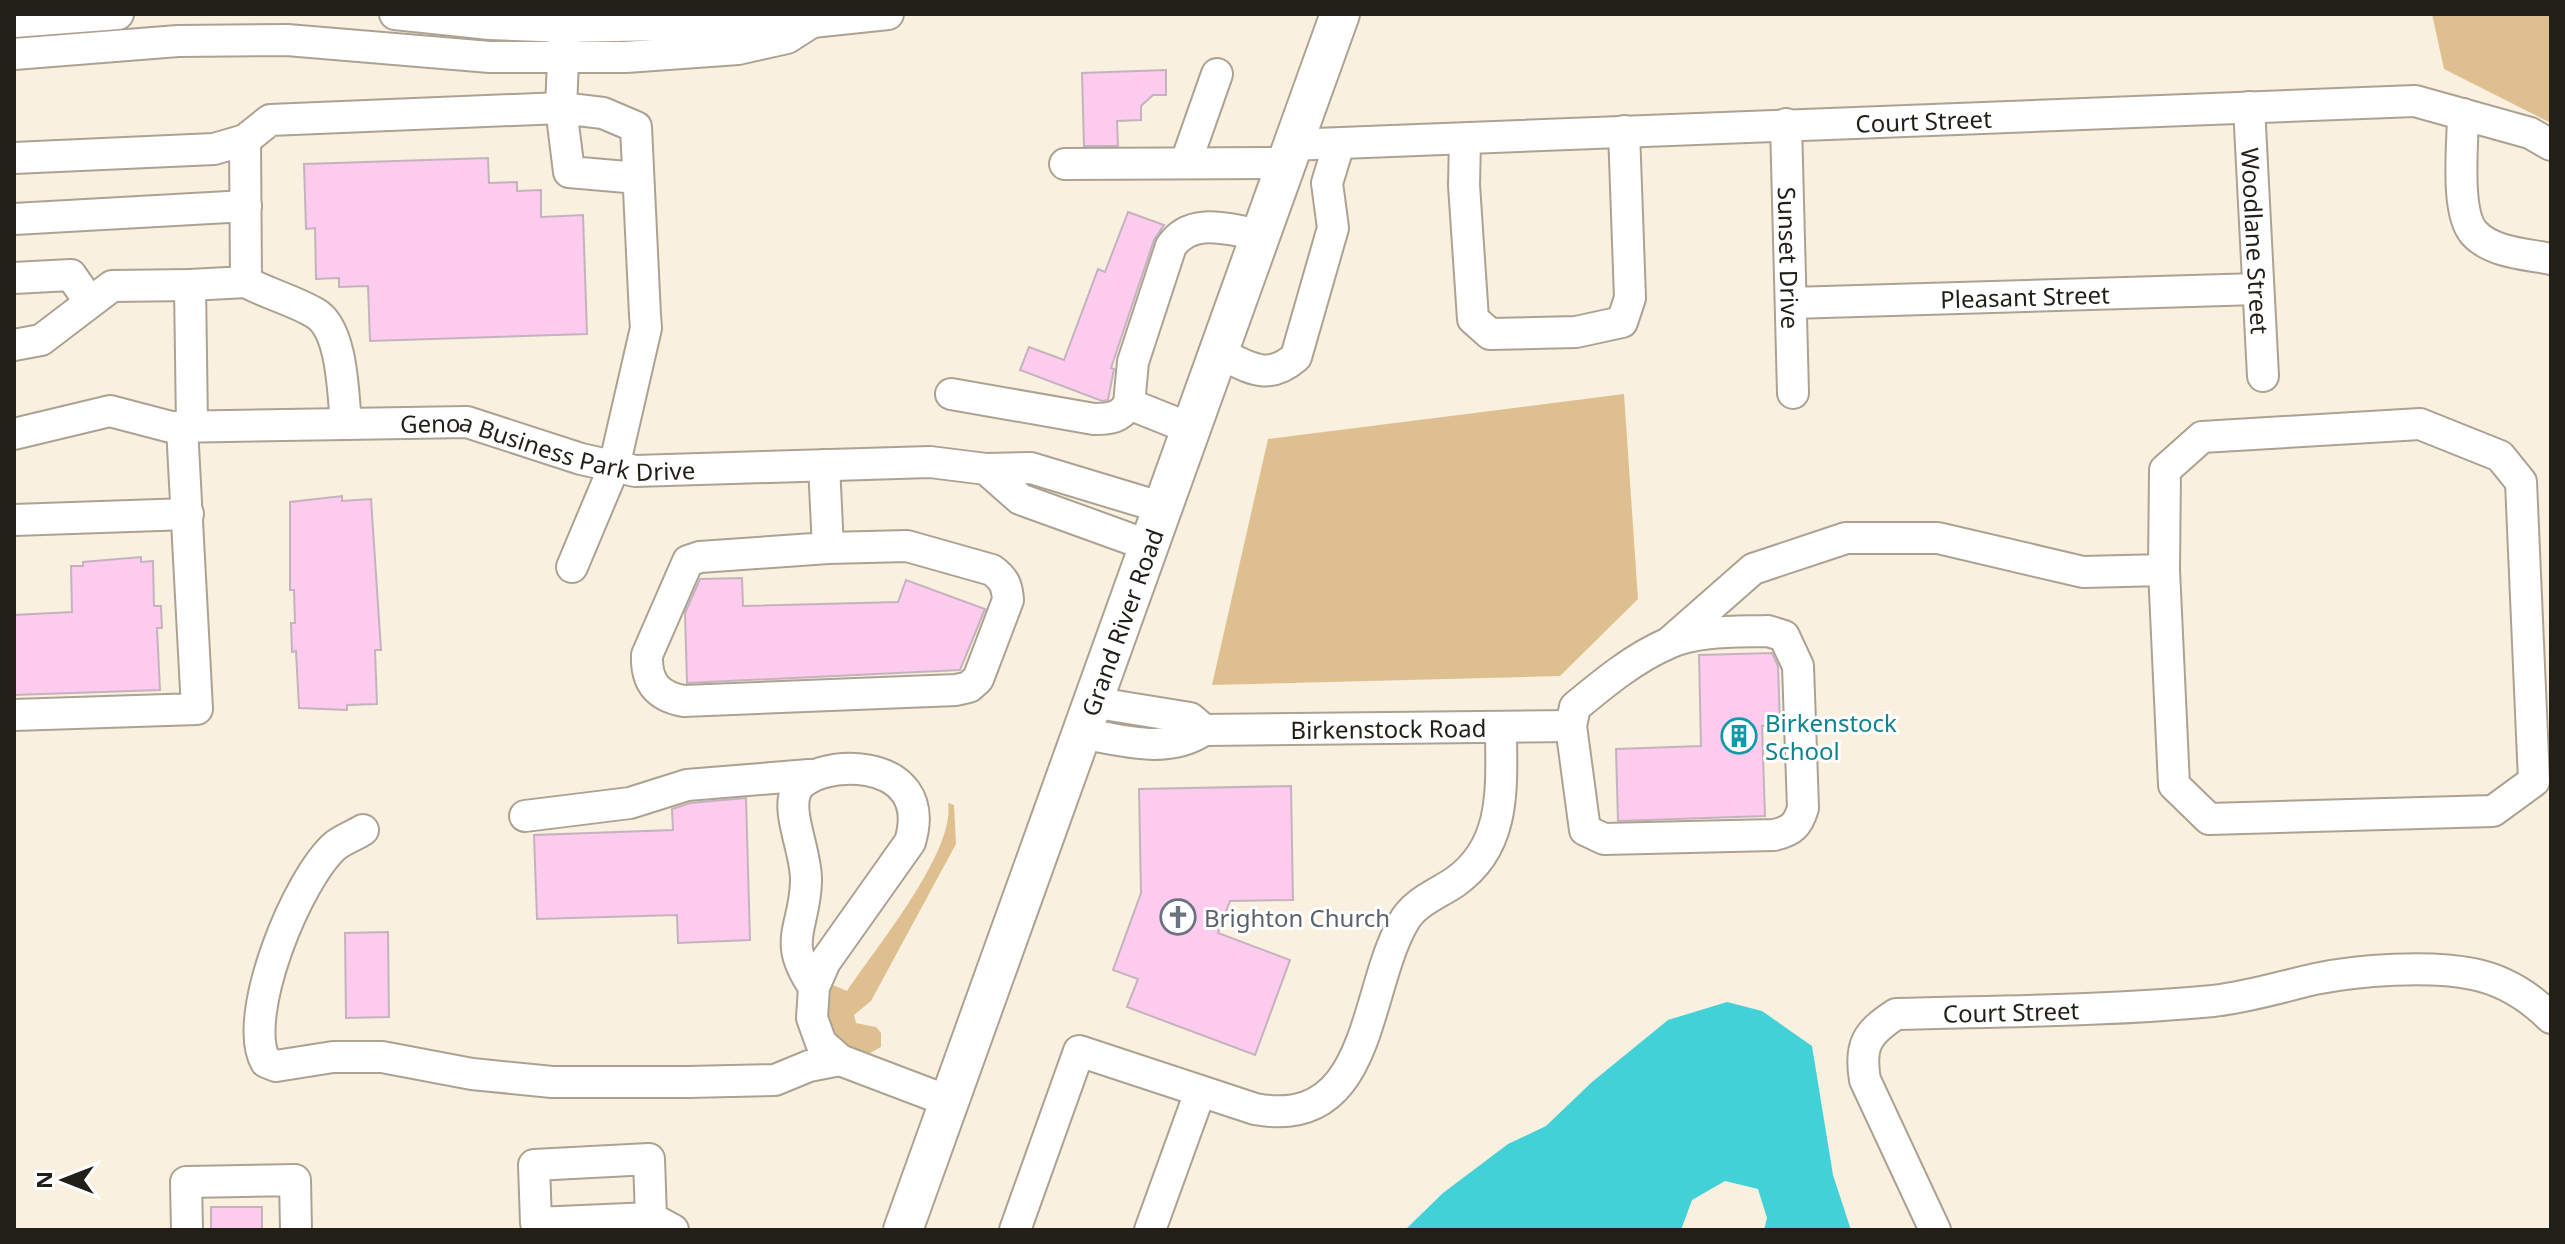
<svg xmlns="http://www.w3.org/2000/svg" width="2565" height="1244" font-family="'Noto Sans',sans-serif">
<rect width="100%" height="100%" fill="#faf0df"/>
<g fill="#dec090">
<path d="M2432,14H2551V123L2444,69Z"/>
<path d="M1624,394L1638,599L1560,676L1212,685L1268,439Z"/>
<path d="M948,803L954,805L956,844L871,1001L854,1015L856,1023L876,1027L881,1033V1047L868,1054C828,1040 826,1030 827,990L833,985L847,991C875,949 956,851 948,803Z"/>
</g>
<path fill="#42d1d7" d="M1727,1002L1762,1011L1812,1046L1833,1175L1851,1230H1764L1767,1218L1758,1189L1725,1181L1692,1200L1681,1230H1405L1443,1193L1508,1144L1546,1126L1592,1082L1668,1020Z"/>
<g fill="#fccbed" stroke="#c4b3be" stroke-width="2">
<path d="M1166,70V95H1153L1141,106V120L1117,121L1118,146H1084L1082,73Z"/>
<path d="M488,158L489,183L517,182V191L541,190V217L583,215L587,334L370,341L368,286L339,287V278L316,279L315,228L306,229L304,164Z"/>
<path d="M1128,212L1164,225L1154,240L1111,368L1114,369L1108,400L1102,401L1020,370L1029,347L1064,360L1098,269L1105,272Z"/>
<path d="M342,496V501L371,499L381,650H375L377,704L347,705V710L299,708L296,651L292,652L291,623H295L294,590H290V502Z"/>
<path d="M141,557V562L153,561L154,606H161L162,628H157L160,690L14,695V615L72,612L71,566H83V562Z"/>
<path d="M742,578L743,606L898,602L906,580L985,609L960,670L687,683L685,613L700,579Z"/>
<path d="M1772,653L1778,666L1780,725L1762,726L1765,816L1618,821L1616,749L1701,746L1699,655Z"/>
<path d="M1291,786L1293,900L1230,901L1218,933L1290,960L1255,1055L1127,1007L1138,979L1113,970L1141,893L1139,789Z"/>
<path d="M746,798L750,940L678,943L677,915L537,919L534,835L673,830L672,809L690,803Z"/>
<path d="M388,932L389,1017L346,1018L345,933Z"/>
<rect x="211" y="1207" width="51" height="23"/>
</g>
<g fill="none" stroke-linecap="round" stroke-linejoin="round">
<defs>
<g id="minor">
<path d="M395,14L490,24L565,27L812,22L888,14"/>
<path d="M14,22L118,14"/>
<path d="M14,54L178,41L287,40L490,57H626L738,49L787,38L812,22"/>
<path id="s1" d="M2249,107L2263,376"/>
<path d="M2463,114C2463,142 2455,212 2474,233C2492,253 2527,254 2551,259"/>
<path id="s2" d="M1786,124L1793,393"/>
<path d="M1465,139L1464,185L1473,319L1490,334L1576,332L1622,322L1630,298L1624,131"/>
<path id="s3" d="M1290,145L2415,101L2530,133L2551,145"/>
<path d="M14,158L214,149L245,140"/>
<path d="M1186,162L1217,74"/>
<path d="M1065,164L1284,163"/>
<path d="M14,219L246,206"/>
<path d="M14,278L71,275L89,301"/>
<path d="M246,282C268,294 293,300 315,313C343,329 343,395 346,424"/>
<path id="s4" d="M1791,303L2258,289"/>
<path d="M14,345L41,340L112,286L190,285"/>
<path d="M1216,352C1248,366 1266,383 1296,357L1333,228L1327,183L1339,144"/>
<path d="M951,394L1094,419C1110,419 1120,418 1129,404"/>
<path d="M192,427L190,285L246,282L245,140L270,120L561,108L565,14"/>
<path d="M1189,428L1129,404L1133,362L1171,246C1192,216 1228,230 1258,234"/>
<path id="s5" d="M14,434L110,411L171,427L467,422L581,459L635,471L930,462L986,469L1031,468L1160,507"/>
<path d="M824,465L828,548L700,557L688,561L647,655C646,682 657,696 684,701L956,690L969,687L978,679L1008,600C1007,585 1004,579 992,570L907,546L828,548"/>
<path d="M986,469L1020,499L1147,545"/>
<path d="M14,520L188,514"/>
<path d="M572,567L614,467L646,328L645,315L636,127L603,113L561,108L569,172L638,178"/>
<path d="M1768,631L1784,636L1798,666L1803,808C1798,825 1792,831 1774,835L1604,839L1585,830L1571,726L1575,707C1604,683 1634,658 1669,643C1697,630 1737,632 1768,631Z"/>
<path d="M1671,641L1753,569L1846,538H1938L2083,572L2164,570L2174,785L2209,819L2493,811L2534,781L2521,482L2500,456L2420,424L2202,437L2165,470L2164,570"/>
<path d="M1091,702L1190,718L1204,730"/>
<path d="M14,715L197,709L182,427"/>
<path id="s6" d="M1080,733C1121,740 1168,755 1204,730L1571,726"/>
<path d="M525,816L630,803L687,785L809,775"/>
<path d="M363,830C355,835 344,839 336,845C298,877 240,1018 266,1062L276,1066L333,1057H382L472,1074L552,1082H688L775,1080L809,1066L840,1060"/>
<path d="M814,987C781,940 805,929 806,881C807,853 786,813 796,791C809,758 937,752 910,842L825,962L814,987L812,1018L821,1043L840,1060L948,1101"/>
<path d="M651,1218L649,1159L534,1165L536,1223L651,1218L673,1230"/>
<path d="M187,1230L186,1182L295,1180L296,1230"/>
<path d="M1015,1230L1079,1051L1255,1109C1372,1131 1363,994 1403,923C1414,902 1436,895 1455,882C1508,845 1501,784 1501,727"/>
<path d="M1150,1230L1200,1092"/>
<path id="s7" d="M1935,1230L1865,1080C1859,1045 1867,1033 1896,1014C2002,1011 2108,1011 2213,1001C2249,997 2280,987 2315,979C2358,970 2429,965 2473,974C2503,980 2530,997 2551,1018"/>
</g>
<g id="major">
<path id="s8" d="M903,1230L1340,14"/>
</g>
</defs>
<use href="#minor" stroke="#aca293" stroke-width="34"/>
<use href="#major" stroke="#aca293" stroke-width="42"/>
<use href="#minor" stroke="#fff" stroke-width="30"/>
<use href="#major" stroke="#fff" stroke-width="38"/>
</g>
<defs>
<symbol id="building-ring" viewBox="-11 -11 22 22"><circle r="9.5" fill="#fff" stroke="#0f9aa8" stroke-width="1.5"/><path d="M-4-6H4V6H1V3H-1V6H-4ZM-2.5-4.3h1.7v1.8h-1.7ZM.8-4.3h1.7v1.8H.8ZM-2.5-1h1.7V.8h-1.7ZM.8-1h1.7V.8H.8Z" fill="#0f9aa8"/></symbol>
<symbol id="church-ring" viewBox="-11 -11 22 22"><circle r="9.5" fill="#fff" stroke="#6b7280" stroke-width="1.5"/><path d="M-1.2-6h2.4v3.5h3.3v2.4h-3.3V6h-2.4V-.1h-3.3v-2.4h3.3Z" fill="#6b7280"/></symbol>
</defs>
<g fill-rule="evenodd">
<use href="#building-ring" x="1719" y="716" width="40" height="40"/>
<use href="#church-ring" x="1158" y="897" width="40" height="40"/>
</g>
<g text-anchor="middle" dominant-baseline="central" stroke-width="6" stroke-linejoin="round" paint-order="stroke">
<g font-size="24" fill="#221e18" stroke="#fff">
<text stroke="none"><textPath href="#s3" startOffset="634">Court Street</textPath></text>
<text stroke="none"><textPath href="#s1" startOffset="134">Woodlane Street</textPath></text>
<text stroke="none"><textPath href="#s2" startOffset="134">Sunset Drive</textPath></text>
<text stroke="none"><textPath href="#s4" startOffset="234">Pleasant Street</textPath></text>
<text stroke="none"><textPath href="#s5" startOffset="542">Genoa Business Park Drive</textPath></text>
<text stroke="none"><textPath href="#s8" startOffset="646">Grand River Road</textPath></text>
<text stroke="none"><textPath href="#s6" startOffset="312">Birkenstock Road</textPath></text>
<text stroke="none"><textPath href="#s7" startOffset="360">Court Street</textPath></text>
</g>
<g font-size="24" fill="#0d838f" stroke="#fff" text-anchor="start">
<text x="1765" y="722">Birkenstock<tspan x="1765" dy="28">School</tspan></text>
</g>
<g font-size="24" fill="#5b616d" stroke="#fff" text-anchor="start">
<text x="1204" y="917">Brighton Church</text>
</g>
</g>
<rect width="2565" height="1244" fill="none" stroke="#221e18" stroke-width="32"/>
<g transform="translate(64 1180) rotate(270)" stroke="#ffffff" stroke-width="6" paint-order="stroke">
<path d="M0-6L14 30L0 20L-14 30Z" fill="#221e18"/>
<text y="-12" font-size="22" font-weight="bold" text-anchor="middle" fill="#221e18">N</text>
</g>
</svg>
